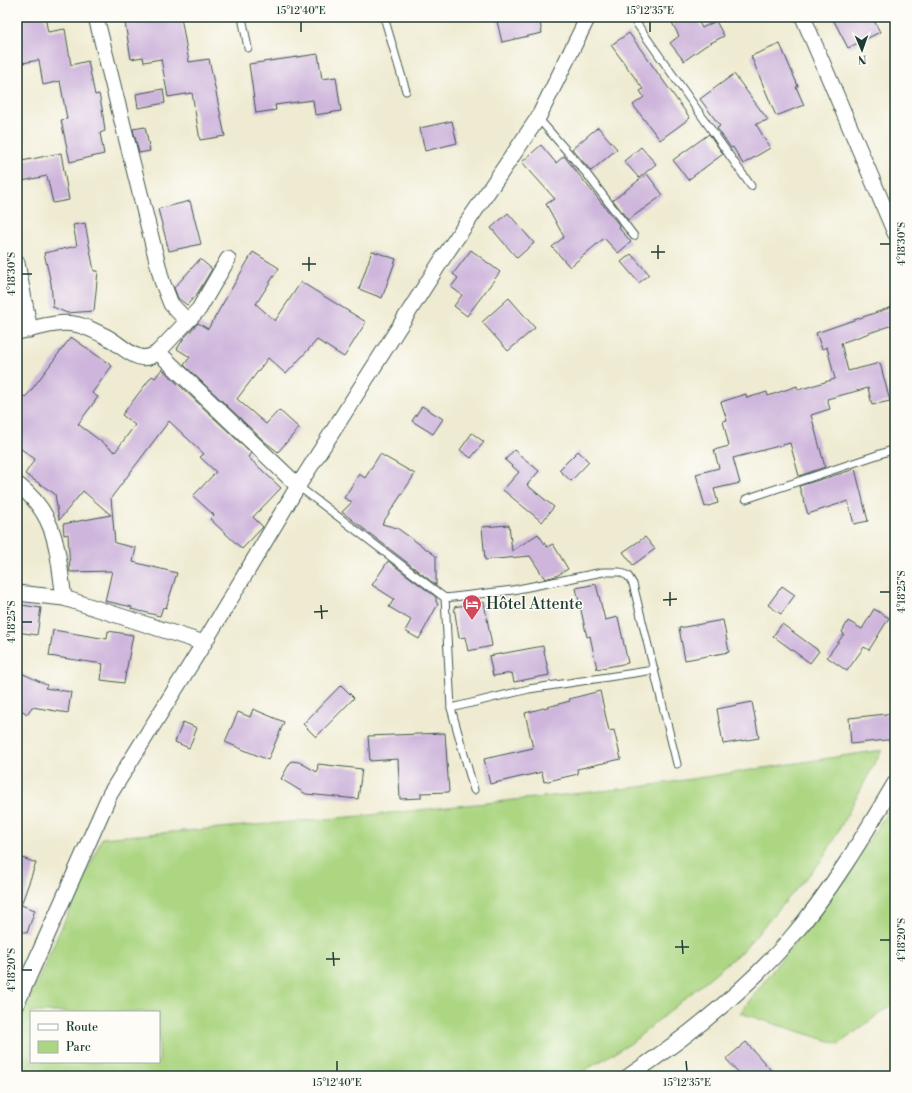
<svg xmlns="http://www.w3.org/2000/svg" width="912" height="1093" font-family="'Libre Bodoni',serif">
<rect width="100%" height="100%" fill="#fdfcf7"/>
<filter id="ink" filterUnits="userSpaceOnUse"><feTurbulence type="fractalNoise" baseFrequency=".025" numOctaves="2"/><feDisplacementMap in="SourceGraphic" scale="8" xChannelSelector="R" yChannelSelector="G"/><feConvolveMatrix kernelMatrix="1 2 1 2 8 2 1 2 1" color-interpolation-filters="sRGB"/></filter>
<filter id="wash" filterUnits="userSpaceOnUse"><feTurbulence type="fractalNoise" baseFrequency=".012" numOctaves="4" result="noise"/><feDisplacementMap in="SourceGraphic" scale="16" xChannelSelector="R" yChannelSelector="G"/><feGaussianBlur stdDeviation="0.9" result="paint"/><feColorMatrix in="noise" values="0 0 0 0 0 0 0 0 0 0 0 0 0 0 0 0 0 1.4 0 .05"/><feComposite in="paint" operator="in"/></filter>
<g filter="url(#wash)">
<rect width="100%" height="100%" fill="#efebd2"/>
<g fill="#acd682" stroke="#668a5b" fill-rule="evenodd">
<path d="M882,750L823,859L742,951L630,1044L575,1076H17V1026L102,838L361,816L639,787ZM31,1012H159V1062H31Z"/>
<path d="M895,801V1002L839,1044L740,1013L843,879Z"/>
</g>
<g id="blocks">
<g fill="#ceb5dc">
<path d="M17,17H45L48,32L65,29L71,65L88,61L95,95L99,94L102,108L105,131L100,133L104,154L70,162L61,120L67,119L60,81L43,85L39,60L17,64Z"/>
<path d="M124,17H181L189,62L209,59L225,136L200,140L192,93L168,97L161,59L144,62L143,57L131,59Z"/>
<path d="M496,17H539L542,33L502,42Z"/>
<path d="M669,17H696L702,28L716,21L724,36L705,46L684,61L670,43L679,36Z"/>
<path d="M832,17H872L880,32L848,48Z"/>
<path d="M629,33L690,118L660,140L633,105L644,97L640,91L643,89L611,45Z"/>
<path d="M780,44L798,86L796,87L804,105L776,116L751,56Z"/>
<path d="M318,54L322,79L336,77L341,111L315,115L313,100L275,105L276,110L256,113L249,64Z"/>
<path d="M734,74L768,120L756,124L770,148L743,164L733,147L731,148L717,128L720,126L700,99Z"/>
<path d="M163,89L165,103L138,108L136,94Z"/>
<path d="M452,121L457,143L425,151L420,128Z"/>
<path d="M145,127L150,151L139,153L133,129Z"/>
<path d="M598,127L617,149L591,171L572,149Z"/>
<path d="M709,134L723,154L688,180L673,160Z"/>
<path d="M541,145L556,163L564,156L620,226L619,228L631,242L618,253L604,238L570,267L552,247L564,237L546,204L555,199L522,162Z"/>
<path d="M641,147L656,164L639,178L624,161Z"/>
<path d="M61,153L69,200L53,203L47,176L17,182V162Z"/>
<path d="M647,174L663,195L628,220L613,200Z"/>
<path d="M190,201L201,244L169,251L158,209Z"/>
<path d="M508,213L534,243L517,258L491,228Z"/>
<path d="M85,223L94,271H98L94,311L67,313L53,307L51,283L44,253L77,246L73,225Z"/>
<path d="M471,250L500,272L467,316L454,306L462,295L451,287L458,278L453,274Z"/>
<path d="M372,251L396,259L382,298L359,289Z"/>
<path d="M253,252L279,268L256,304L275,321L301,282L366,322L344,357L317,340L286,374L268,358L237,399L266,424L279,410L299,428L278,452L264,441L184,365L190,357L177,349L184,338L198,323L208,329Z"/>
<path d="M631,254L649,274L639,283L621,262Z"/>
<path d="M200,259L212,269L197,294L187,305L178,298L174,288Z"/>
<path d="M509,298L535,328L508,351L482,322Z"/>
<path d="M895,306V324L841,343L848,371L880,363L890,401L872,405L868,388L827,399L830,409L811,415L825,467L799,476L790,443L733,458L740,483L714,489L718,503L705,507L696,474L719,468L714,450L729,446L723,421L727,420L721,402L746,394L747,398L767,392L768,396L797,386L798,390L835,379L827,347L822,349L816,333Z"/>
<path d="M71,337L112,366L92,393L98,397L78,424L115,452L135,425L122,415L152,376L155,378L162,369L251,453L248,457L281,488L253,517L263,527L242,549L210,519L214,515L193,496L216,472L200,457L204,454L169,421L111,498L115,543L136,548L133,562L177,573L166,608L163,607L160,616L131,609L132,607L105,601L112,571L70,572L68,534L64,535L63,524L111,515L83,491L59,520L55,494L25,474L35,459L17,446V391L25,397L29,393Z"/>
<path d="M422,406L443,419L433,434L412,421Z"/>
<path d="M472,433L484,442L471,458L460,450Z"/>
<path d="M514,450L539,471L527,485L554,507L542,522L503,490L519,472L505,460Z"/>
<path d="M578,451L589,462L571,481L559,470Z"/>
<path d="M380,454L415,474L382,524L397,528L436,556V585L342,512L352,502L344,498L359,474L365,478Z"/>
<path d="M855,469L868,521L854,524L848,501L808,514L799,486Z"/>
<path d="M509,525L512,551L538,534L547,547L553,544L568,569L556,576L545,579L530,556L485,560L482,527Z"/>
<path d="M645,537L655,549L633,565L623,552Z"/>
<path d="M388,561L436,597V602L438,604L419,639L405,631L411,620L389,607L394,599L372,585Z"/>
<path d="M596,584L605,620L618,617L628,663L597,669L590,636L587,637L576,588Z"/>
<path d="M782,586L795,595L781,614L768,605Z"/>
<path d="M484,602L492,646L468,651L465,637L459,638L454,607Z"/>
<path d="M22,605L41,608L37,635L17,632Z"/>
<path d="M874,609L889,618L869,650L864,647L847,671L827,657L844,634L842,632L848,621L862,629Z"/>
<path d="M723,620L729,652L685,660L679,628Z"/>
<path d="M782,624L819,651L810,663L773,636Z"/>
<path d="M53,630L107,639L108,631L133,635L124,683L101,680L103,664L49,656Z"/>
<path d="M543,646L549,675L514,682L512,673L493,676L489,656Z"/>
<path d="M17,671L47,685L45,688L71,692L68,713L32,707L27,714L17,707Z"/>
<path d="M341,685L354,698L316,737L303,724Z"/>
<path d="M600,691L609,731L614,730L621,759L577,769L578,774L544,782L542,772L490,784L484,759L533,748L525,713L570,701L569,699Z"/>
<path d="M752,702L759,738L723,744L717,709Z"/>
<path d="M253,709L284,722L268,760L225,742L238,712L250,717Z"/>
<path d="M895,713V739L851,744L849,718Z"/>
<path d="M183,722L197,728L189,748L175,742Z"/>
<path d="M445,733L449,792L421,793V798L400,799L398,759L370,761L368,736Z"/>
<path d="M291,761L299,762L317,772L318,764L362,769L358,799L306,794L281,779Z"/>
<path d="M17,856L36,863L21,905L35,910L27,933L17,930Z"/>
<path d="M746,1042L776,1076H742L726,1059Z"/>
</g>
</g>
</g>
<g filter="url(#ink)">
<use href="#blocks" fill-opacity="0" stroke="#3e574c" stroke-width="1"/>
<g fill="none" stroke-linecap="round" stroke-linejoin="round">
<defs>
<g id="service">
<path d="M242,17L248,48"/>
<path d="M384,17L406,91"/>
<path d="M632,17L751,186"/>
<path d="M538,118L586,173L634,236"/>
<path d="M298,486L445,598L451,708L474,790"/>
<path d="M746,499L895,449"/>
<path d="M445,598L513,590L603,572H620L628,576L633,584L677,764"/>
<path d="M451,708L529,689L654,670"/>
</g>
<g id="minor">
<path d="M96,17L162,281L171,304L187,321"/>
<path d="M803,17L895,233"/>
<path d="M17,263L30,330"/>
<path d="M17,332C35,329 56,321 74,324C84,325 94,331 103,335C122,343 138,369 158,352L298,486"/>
<path d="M158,352L199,309L228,259"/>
<path d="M17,484C58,515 57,551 64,598"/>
<path d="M17,593L64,598L204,643"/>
<path d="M17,1003L110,794L204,643L298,486L443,258L538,118L588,17"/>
<path d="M629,1076C687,1037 744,992 790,939C831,891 863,837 895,783"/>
</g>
</defs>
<use href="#service" stroke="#3e574c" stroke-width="9"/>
<use href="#minor" stroke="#3e574c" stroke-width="17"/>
<use href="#service" stroke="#fff" stroke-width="7"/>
<use href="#minor" stroke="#fff" stroke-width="15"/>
</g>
</g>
<path fill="none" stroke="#1f3d34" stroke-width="1.5" d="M301,22V32M650,22V32M880,244H890M658,245V259M651,252H665M309,257V271M302,264H316M22,274H32M670,592V606M880,592H890M663,600L677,599M321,605L322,619M314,612L328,611M22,622H32M682,940L683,954M880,940H890M675,947H689M333,952L334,966M326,959H340M22,970H32M337,1061V1071M686,1061L687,1071"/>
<defs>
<symbol id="hotel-pin" viewBox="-11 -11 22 30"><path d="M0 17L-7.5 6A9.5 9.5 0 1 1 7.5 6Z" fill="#d1495b" stroke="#fdfcf7"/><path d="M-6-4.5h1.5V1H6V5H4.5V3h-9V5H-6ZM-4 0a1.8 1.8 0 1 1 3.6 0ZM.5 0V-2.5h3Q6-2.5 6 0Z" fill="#fff"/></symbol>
</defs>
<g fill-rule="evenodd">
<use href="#hotel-pin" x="461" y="593" width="22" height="30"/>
</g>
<g text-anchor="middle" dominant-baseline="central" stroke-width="3" stroke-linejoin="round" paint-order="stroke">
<g font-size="16" fill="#1f3d34" stroke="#fdfcf7" text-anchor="start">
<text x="486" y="604">Hôtel Attente</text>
</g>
</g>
<rect width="912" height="1093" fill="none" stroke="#fdfcf7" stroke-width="44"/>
<rect x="30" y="1011" width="130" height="52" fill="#fdfcf7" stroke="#a4b0a9"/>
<rect x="38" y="1024" width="20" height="6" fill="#ffffff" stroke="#a4b0a9"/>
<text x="66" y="1031" font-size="12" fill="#1f3d34">Route</text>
<rect x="38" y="1041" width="20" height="12" fill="#acd682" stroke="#a4b0a9"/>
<text x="66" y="1051" font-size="12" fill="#1f3d34">Parc</text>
<g transform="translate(862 50) rotate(178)" stroke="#fdfcf7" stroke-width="3" paint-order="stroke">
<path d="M0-3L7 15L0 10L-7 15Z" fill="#1f3d34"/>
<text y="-6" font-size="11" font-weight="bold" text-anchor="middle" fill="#1f3d34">N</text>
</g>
<rect x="22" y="22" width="868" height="1049" fill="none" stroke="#1f3d34" stroke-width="1.5"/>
<g font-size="10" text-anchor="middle" fill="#1f3d34">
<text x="301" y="14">15°12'40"E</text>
<text x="650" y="14">15°12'35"E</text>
<text transform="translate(901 244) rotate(-90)" y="4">4°18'30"S</text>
<text transform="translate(11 274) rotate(-90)" y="4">4°18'30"S</text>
<text transform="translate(901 592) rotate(-90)" y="4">4°18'25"S</text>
<text transform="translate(11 622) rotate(-90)" y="4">4°18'25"S</text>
<text transform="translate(901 940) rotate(-90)" y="4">4°18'20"S</text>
<text transform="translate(11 970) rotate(-90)" y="4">4°18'20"S</text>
<text x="337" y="1086">15°12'40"E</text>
<text x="687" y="1086">15°12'35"E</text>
</g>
</svg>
